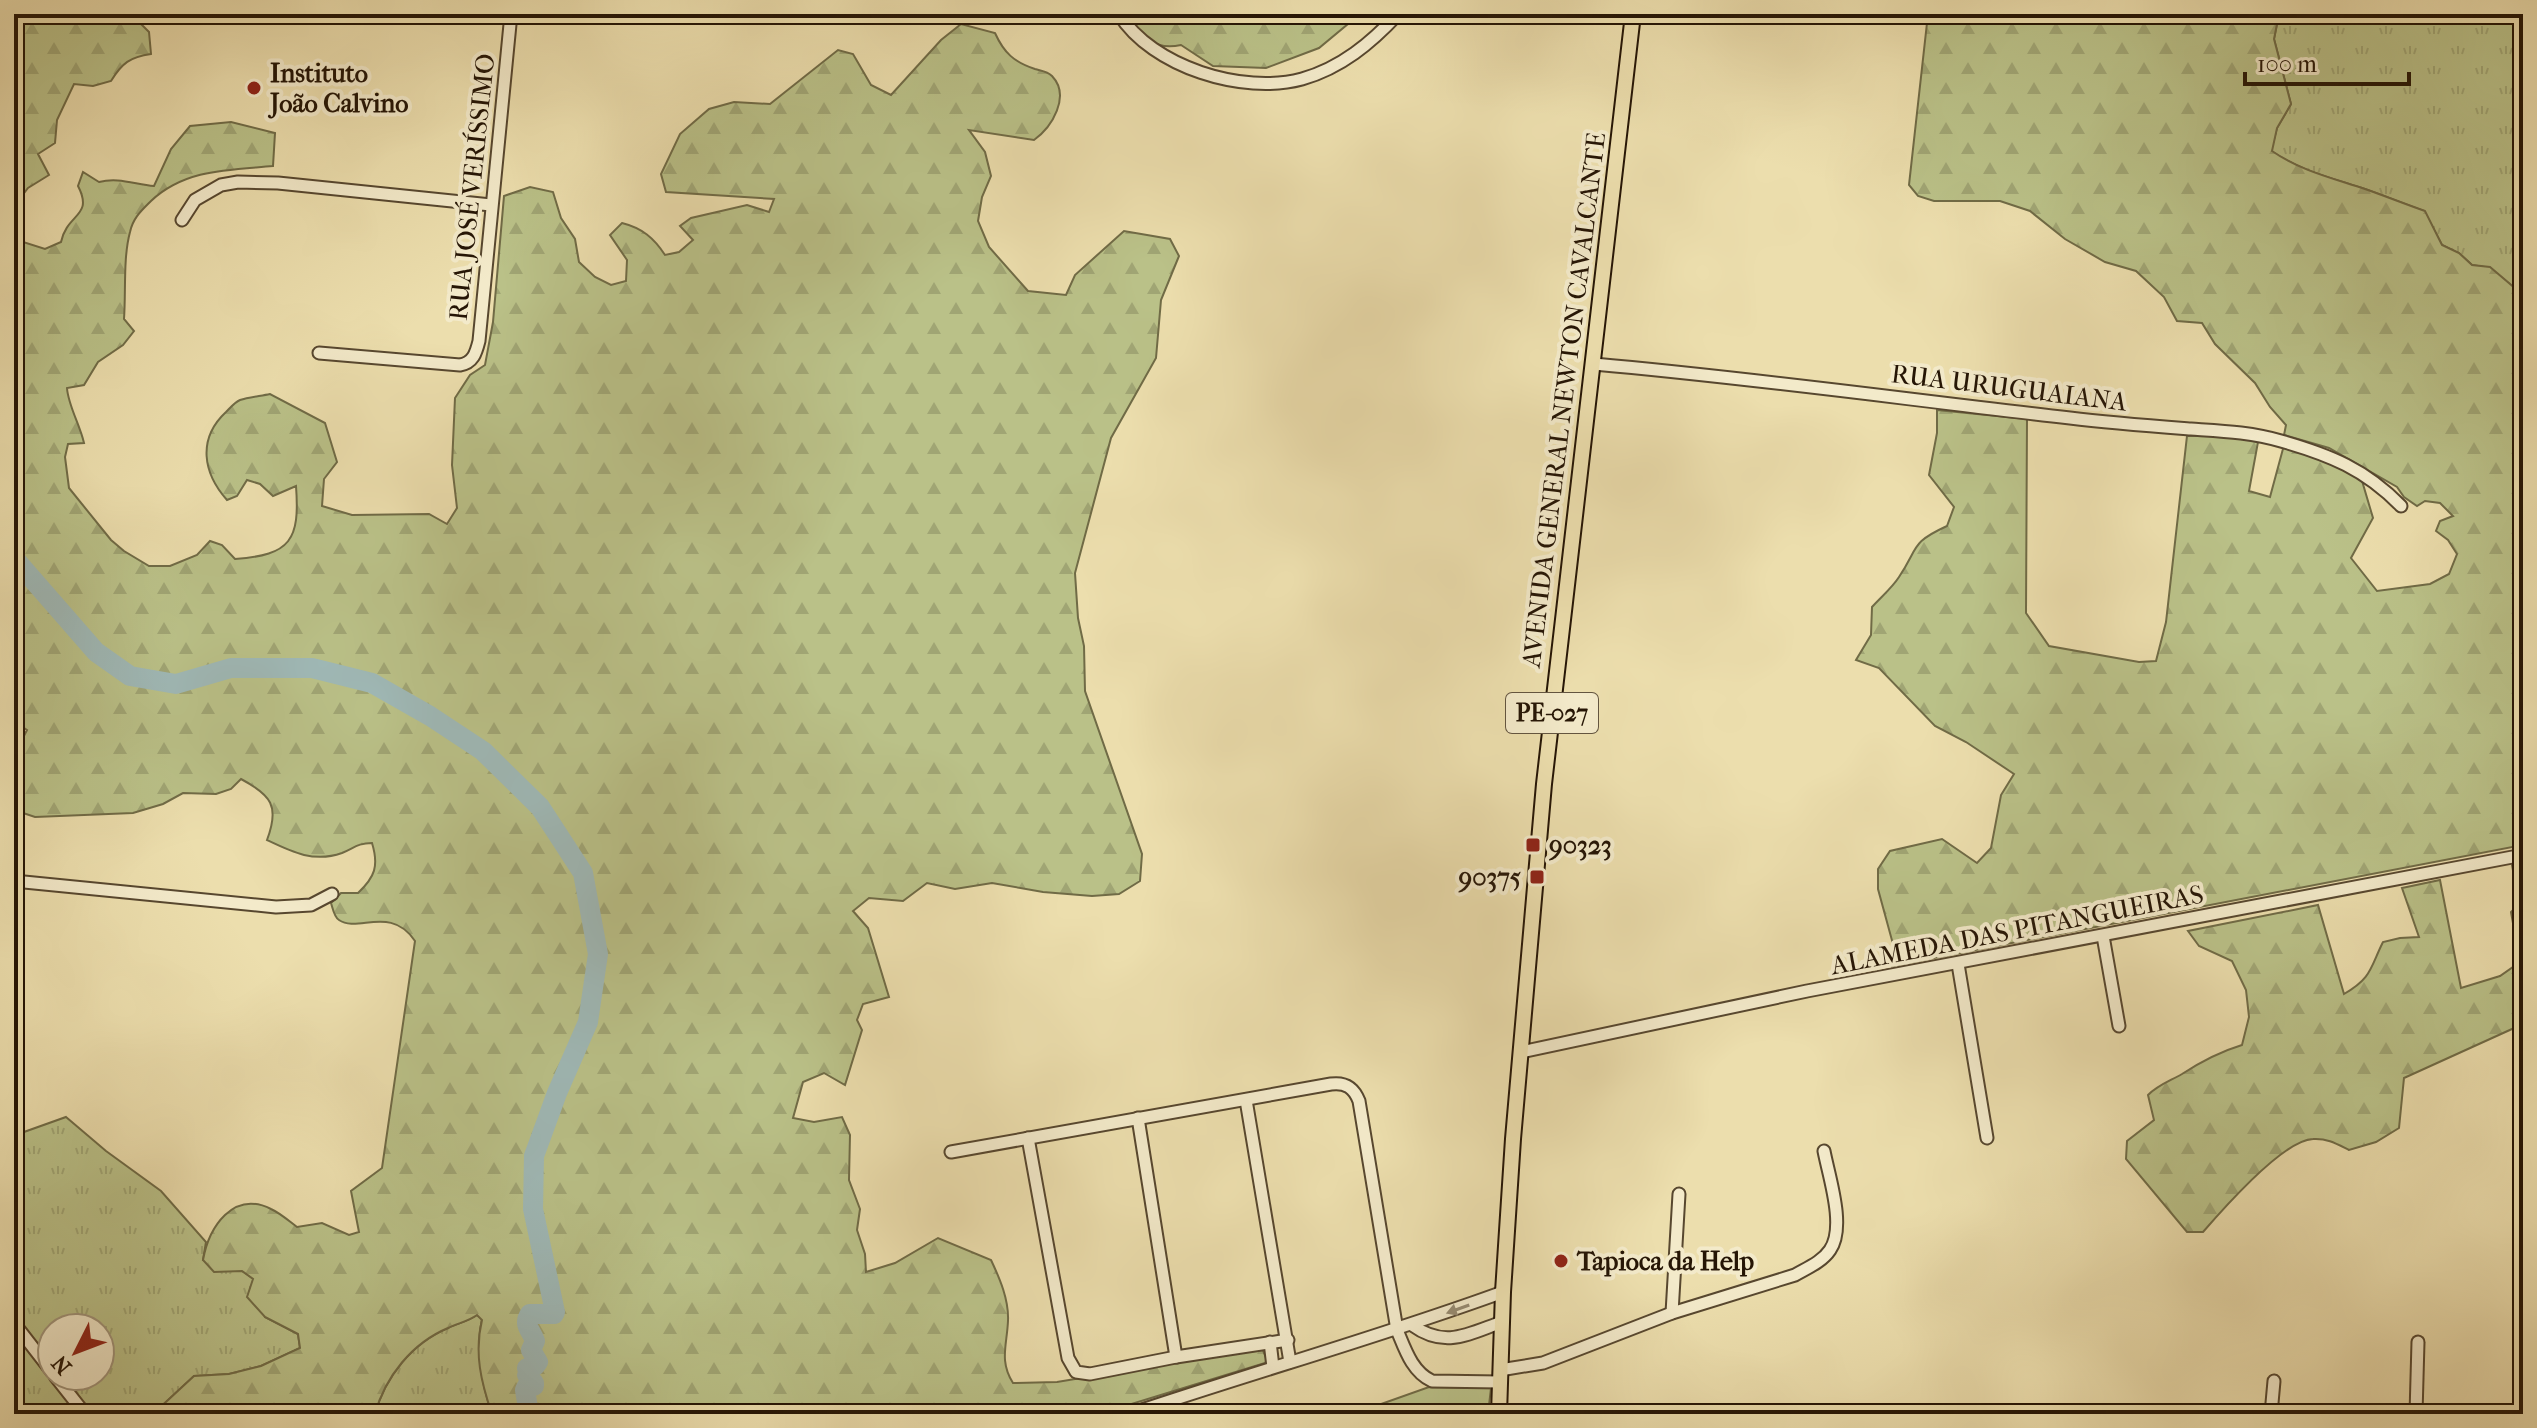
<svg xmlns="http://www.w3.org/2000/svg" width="2537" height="1428" font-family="'IM FELL French Canon',serif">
<defs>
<pattern id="grass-tufts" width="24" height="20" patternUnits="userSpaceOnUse" patternTransform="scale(2)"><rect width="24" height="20" fill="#bac188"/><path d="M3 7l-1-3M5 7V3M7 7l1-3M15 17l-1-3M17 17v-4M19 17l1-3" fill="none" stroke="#a0a574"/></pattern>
<pattern id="forest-firs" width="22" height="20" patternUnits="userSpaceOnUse" patternTransform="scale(2)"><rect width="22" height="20" fill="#bac188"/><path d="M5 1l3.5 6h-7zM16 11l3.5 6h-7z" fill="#a0a574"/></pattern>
</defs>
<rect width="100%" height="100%" fill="#ecdead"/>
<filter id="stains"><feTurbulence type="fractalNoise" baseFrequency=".0025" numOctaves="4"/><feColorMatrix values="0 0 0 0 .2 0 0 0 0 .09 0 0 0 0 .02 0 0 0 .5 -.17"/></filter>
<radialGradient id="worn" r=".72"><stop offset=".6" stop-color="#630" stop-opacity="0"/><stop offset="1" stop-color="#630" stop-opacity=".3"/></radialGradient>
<g fill="url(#grass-tufts)" stroke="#706b46" stroke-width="2" fill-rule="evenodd">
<path d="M2279,14H2523V128L2518,146L2523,153V295L2490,268L2472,265L2459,253L2442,245L2424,211C2404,204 2385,196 2365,189C2332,178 2301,171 2271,151L2277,128L2291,104L2274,39Z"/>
<path d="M66,1117L106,1151L161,1191L206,1242L203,1260L242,1271L254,1279L265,1317L298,1334L300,1348L261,1366L229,1374L194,1376L153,1414H14V1139L24,1132ZM52,1328H100V1376H52Z"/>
<path d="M477,1315L482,1319C475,1350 482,1385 492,1414H375C385,1377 412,1343 448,1328C458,1323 467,1322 477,1315Z"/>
</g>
<g fill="url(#forest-firs)" stroke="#706b46" stroke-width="2">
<path d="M14,14H131L149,32L151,54C130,57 122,63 111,81L93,86L74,84L57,120L55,143L38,154L49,175L28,188L15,205L23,242L45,249L61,242C67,213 94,217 78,186L83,172L99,182C118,177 134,184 154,186L171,149L190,126L231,122L275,133L273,166C229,170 185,169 151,201C141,211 133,218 130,232C123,258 126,291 124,319L134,331L123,345L98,362L84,385L67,388C68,405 80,425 84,443L68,444L65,457L69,488L111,540L124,551L149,566H170L197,555L210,541L222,545L235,559C291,555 300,540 296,486L273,496L260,484L247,480L237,496L227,500C203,473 197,439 226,412C230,408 235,402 240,400C249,397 261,396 270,394L325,423L337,462L324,479L322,506L352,515L429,514L447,524L457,508L452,465L455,398L470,375L485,365L493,322L504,196L530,187L553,192L561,218L575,239L579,262L595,277L611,285L626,281L627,260L610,235L622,223C642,228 654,238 665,255L679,252L693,240L680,226L691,218L747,205L769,212L774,199L666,192L661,174L680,134L709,109L734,102L770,104L838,50L853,54L871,85L891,95L941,40L961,24L995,33C1004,53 1014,62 1035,69C1042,71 1047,71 1052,76C1071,96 1052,127 1034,140L969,130L985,152L991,176L982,197L978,221L989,247L1028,291L1066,295L1075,275L1124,231L1170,239L1179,256L1161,300L1156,358L1111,438L1075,573L1078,618L1084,646L1085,691L1142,854L1140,881L1119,894L1092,896L1043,892L992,883L955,889L927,883L903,901L869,898L853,911L868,928L889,997L863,1004L857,1020L862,1030L845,1085L824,1073L803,1082L793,1118L814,1122L842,1117L850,1135L849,1180L860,1209L857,1230L865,1254L866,1272L895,1263L938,1238L991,1260C1000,1279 1009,1300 1008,1321C1007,1345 999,1361 1013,1383L1057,1382L1262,1348L1267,1360L1265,1363L1099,1414H492C481,1382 474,1353 482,1320L477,1315C467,1322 458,1323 448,1328C412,1343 385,1377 375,1414H153L194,1376L229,1374L261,1366L300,1348L298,1334L265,1317L247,1297L253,1279L242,1271L214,1272L203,1260C209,1227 233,1190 271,1209C280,1213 289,1221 297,1227L322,1223L349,1235L359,1232L351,1191L382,1168L415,941C391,905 358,933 339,920C334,917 333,909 331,903L341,893H358C375,877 379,866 372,843C358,843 354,848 342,853C314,863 292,852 267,840C280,806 271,795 241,779L231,789L216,794L183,793L163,804L133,813L35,817L14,810V755L27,730L14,721Z"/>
<path d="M1127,14H1360L1319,48L1266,68L1213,66L1181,45C1154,51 1142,37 1127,14Z"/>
<path d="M1928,14H2279L2274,39L2291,104L2277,128L2272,151C2301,171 2332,178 2365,189C2385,196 2405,204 2425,211L2442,245L2459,253L2472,265L2490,267L2523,295V845L1892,966L1893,944L1878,889V869L1890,851L1942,839L1977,863L1991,848L2001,795L2014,774L1966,742L1935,726L1879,668L1856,660L1871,635L1872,607C1881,597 1892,588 1899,577C1919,547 1910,543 1947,526L1954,507L1929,475L1937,433V410L2027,419L2026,613L2049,646L2139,662L2156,661L2166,622L2187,436L2234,435L2258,442L2249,491L2270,497L2284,445L2360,474L2373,518L2351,558L2377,591L2430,584L2449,574L2457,554L2448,540L2436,531L2440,521L2453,516L2440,503L2425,501L2417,506L2404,497L2397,487L2329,448L2284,435L2286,425L2270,407L2255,383L2215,344L2202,323L2177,321L2164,297L2136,271L2105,262L2065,239L2030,211L2000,201H1934L1918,196L1909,185Z"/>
<path d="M2523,863V1024L2404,1078L2399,1128L2376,1142L2349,1150C2337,1144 2327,1138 2313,1139C2284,1140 2223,1209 2203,1232H2187L2126,1159L2127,1141L2154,1120L2148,1095C2158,1085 2170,1081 2182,1074C2202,1061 2219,1052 2242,1045L2249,1017L2246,990L2232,961L2199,946L2188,931L2318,905L2344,994C2372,978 2370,968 2383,942L2400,938L2419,937L2402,888L2440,880L2461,988L2500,976L2520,962L2511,912L2519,904L2512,865Z"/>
</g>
<path fill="#bac188" stroke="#706b46" stroke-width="2" d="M1429,1387L1491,1388L1488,1414H1353Z"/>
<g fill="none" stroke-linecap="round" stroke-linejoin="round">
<path stroke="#9fb9b7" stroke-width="20" d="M14,558L96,652L130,676L176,684L231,668H312L372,683L430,716L483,751L540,807L583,873L598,954L588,1022L557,1093L534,1156L533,1209L555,1312L554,1314H530C522,1325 532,1331 535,1341L531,1350L538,1362L535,1366L527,1368L530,1372L527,1375L534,1383V1386H527L525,1390L529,1414"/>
<defs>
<g id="minor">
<path d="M1119,14C1152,67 1243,95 1302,79C1341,68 1371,43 1398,14"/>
<path d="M182,220L195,200L221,185L238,182L278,183L491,205"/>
<path d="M319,353L460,365C473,363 476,353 479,341L511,14"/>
<path d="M1594,364C1753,378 1911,400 2070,418C2110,423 2151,426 2191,429C2221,431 2251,432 2281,441C2330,455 2365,469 2401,506"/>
<path d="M14,881L276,907L311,905L332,894"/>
<path d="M2103,936L2119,1026"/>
<path d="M1958,964L1987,1138"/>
<path d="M1521,1052L1807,991L2523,855"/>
<path d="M1246,1100L1290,1362"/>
<path d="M1138,1118L1176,1357"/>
<path d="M1028,1138L1068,1358L1076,1372L1090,1374L1176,1357L1288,1340"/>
<path d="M951,1152L1331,1084C1346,1082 1354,1088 1359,1101L1397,1330C1405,1349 1412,1372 1432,1381L1500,1382"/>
<path d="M1672,1313L1679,1194"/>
<path d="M14,1323L52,1372"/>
<path d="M1412,1325C1445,1349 1468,1334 1502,1322"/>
<path d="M1270,1342L1273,1367"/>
<path d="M1500,1370L1543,1363L1672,1313L1795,1275C1807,1268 1822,1262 1830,1250C1846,1227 1829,1177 1824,1151"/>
<path d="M55,1376L85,1414"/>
<path d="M1130,1414C1254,1372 1380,1337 1503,1292"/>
<path d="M2271,1414L2274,1381"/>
<path d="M2416,1414L2418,1342"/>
</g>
<path id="major" d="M1499,1414L1503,1292L1513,1139L1544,784L1633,14"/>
</defs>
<use href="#minor" stroke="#57472f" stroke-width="15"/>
<use href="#major" stroke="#251505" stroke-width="18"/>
<use href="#minor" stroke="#f3eaca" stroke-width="11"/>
<use href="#major" stroke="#ecdead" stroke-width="14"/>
</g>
<defs><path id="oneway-solid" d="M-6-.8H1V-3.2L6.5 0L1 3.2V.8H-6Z" transform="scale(2)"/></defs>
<use fill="#968a71" href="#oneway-solid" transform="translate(1458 1309) rotate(160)"/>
<g fill="#8f2418" stroke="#f3eaca" stroke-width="3">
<circle cx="254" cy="88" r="8"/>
<rect x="1525" y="837" width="16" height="16" rx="4"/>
<rect x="1529" y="869" width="16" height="16" rx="4"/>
<circle cx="1561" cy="1261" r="8"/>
</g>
<g text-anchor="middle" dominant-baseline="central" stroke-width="8" stroke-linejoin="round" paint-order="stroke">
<rect fill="#f3eaca" stroke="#635540" stroke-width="2" x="1506" y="693" width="92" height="40" rx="6"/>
<g font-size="24" font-weight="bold" fill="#251505">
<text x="1552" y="713">PE-027</text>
</g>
<g font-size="26" font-weight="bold" fill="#251505" stroke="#f3eaca" text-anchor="start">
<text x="270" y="73">Instituto<tspan x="270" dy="30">João Calvino</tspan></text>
<text x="1549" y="845">90323</text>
<text x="1521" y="877" text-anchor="end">90375</text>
<text x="1577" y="1261">Tapioca da Help</text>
</g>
<g font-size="26" fill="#251505" stroke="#f3eaca">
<text transform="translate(472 187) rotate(-84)">RUA JOSÉ VERÍSSIMO</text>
<text transform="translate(2009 388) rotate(7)">RUA URUGUAIANA</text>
<text transform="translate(1564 400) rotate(-83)">AVENIDA GENERAL NEWTON CAVALCANTE</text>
<text transform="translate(2017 930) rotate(-11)">ALAMEDA DAS PITANGUEIRAS</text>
</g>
</g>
<rect width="2537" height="1428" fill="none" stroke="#ecdead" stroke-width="48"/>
<rect x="16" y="16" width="2505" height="1396" fill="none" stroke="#251505" stroke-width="4"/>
<rect x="24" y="24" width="2489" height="1380" fill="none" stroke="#251505" stroke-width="2"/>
<g transform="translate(76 1352) rotate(228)"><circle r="38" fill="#f3eaca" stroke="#a1957b" stroke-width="2"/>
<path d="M0-6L14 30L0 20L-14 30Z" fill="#8f2418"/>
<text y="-12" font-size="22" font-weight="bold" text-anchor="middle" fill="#251505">N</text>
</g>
<path d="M2245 72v12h164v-12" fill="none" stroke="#251505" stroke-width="4"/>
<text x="2257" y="72" font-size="24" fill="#251505" stroke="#f3eaca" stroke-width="6" paint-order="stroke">100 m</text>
<rect width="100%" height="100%" filter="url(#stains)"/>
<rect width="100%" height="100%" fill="url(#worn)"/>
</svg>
